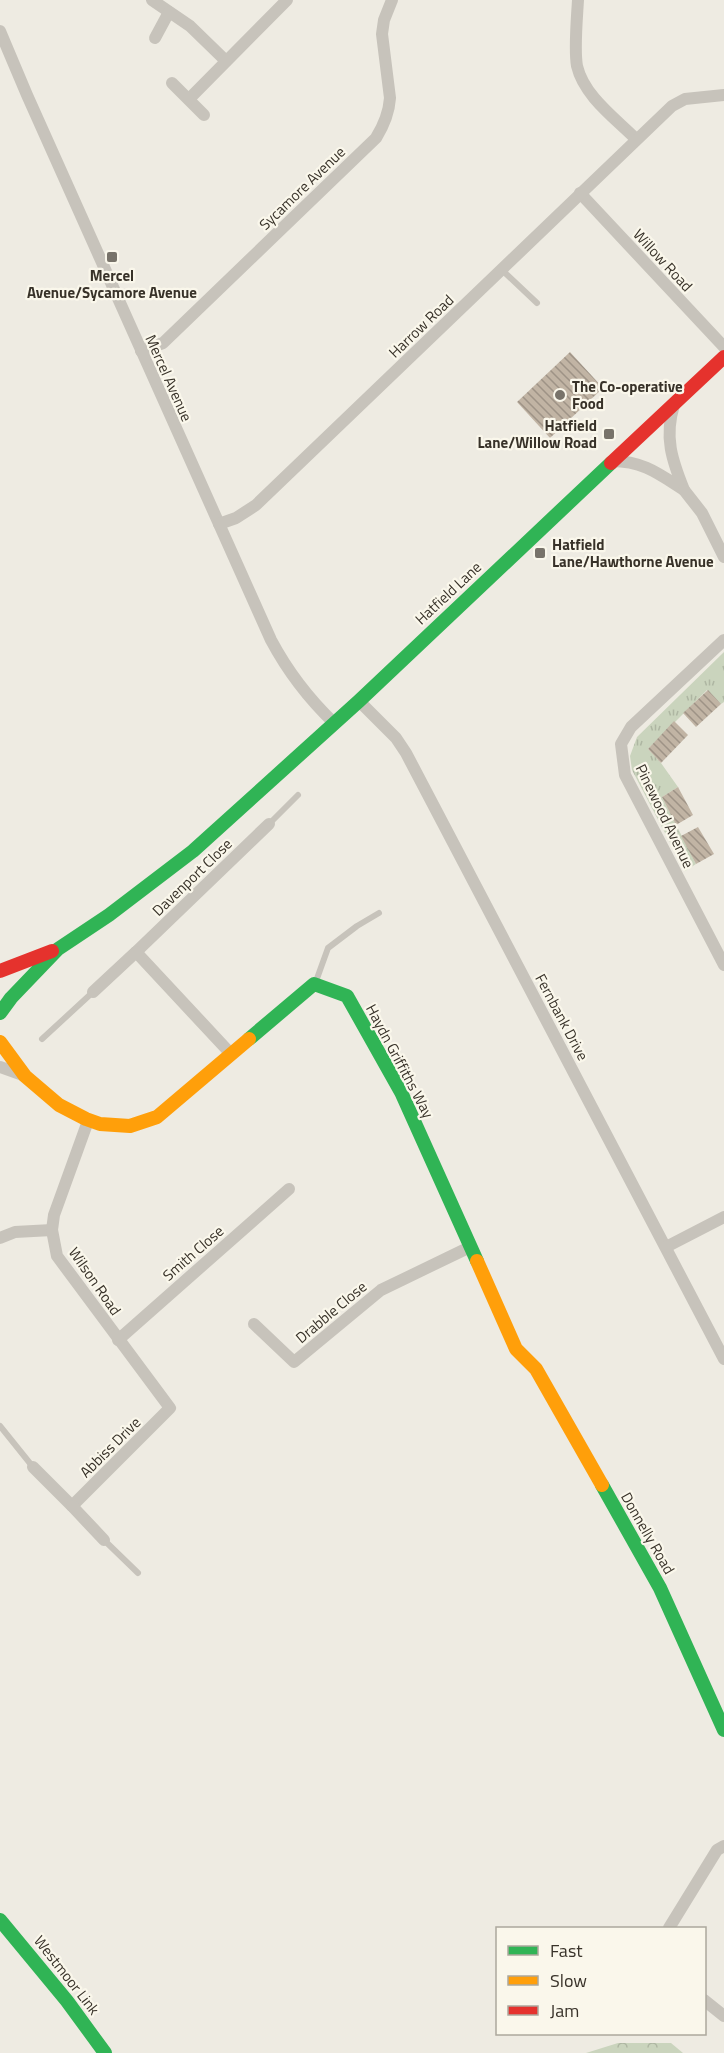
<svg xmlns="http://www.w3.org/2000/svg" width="724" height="2053" font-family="'Titillium Web',sans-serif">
<defs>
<pattern id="grass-tufts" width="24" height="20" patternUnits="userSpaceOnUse" patternTransform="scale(1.5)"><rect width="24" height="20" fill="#cad4bd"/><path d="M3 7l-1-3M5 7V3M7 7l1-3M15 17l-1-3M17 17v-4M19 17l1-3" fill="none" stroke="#aeb6a2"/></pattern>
<pattern id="forest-crowns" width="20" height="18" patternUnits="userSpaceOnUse" patternTransform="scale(1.5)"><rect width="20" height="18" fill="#cad4bd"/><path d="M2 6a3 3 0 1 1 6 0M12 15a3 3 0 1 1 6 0" fill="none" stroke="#aeb6a2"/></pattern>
<pattern id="building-back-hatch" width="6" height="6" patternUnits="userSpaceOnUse" patternTransform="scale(1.5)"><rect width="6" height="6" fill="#c1b4a4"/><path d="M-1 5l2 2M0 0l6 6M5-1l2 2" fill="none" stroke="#9e9386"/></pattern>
</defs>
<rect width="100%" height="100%" fill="#eeebe2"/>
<path fill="url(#grass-tufts)" d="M724,652V702L721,704L707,690L648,749L661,763L678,787L662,797L696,864L685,871L632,770L630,756L637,737Z"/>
<path fill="url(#forest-crowns)" d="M618,2043H671L683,2053H586Z"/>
<g fill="url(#building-back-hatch)">
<path d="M570,352L603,388L550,438L517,402Z"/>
<path d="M708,690L721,704L696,727L683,713Z"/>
<path d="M674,721L688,735L661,763L648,749Z"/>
<path d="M678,787L693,815L676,825L662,797Z"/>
<path d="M698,827L714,854L696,864L681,836Z"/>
</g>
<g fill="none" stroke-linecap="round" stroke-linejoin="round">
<g stroke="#c7c3bb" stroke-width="6">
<path d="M502,270L537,303"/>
<path d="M269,824L298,795"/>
<path d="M315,984L328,948L357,926L379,913"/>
<path d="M42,1039L93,992"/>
<path d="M0,1426L33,1467"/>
<path d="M104,1540L138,1573"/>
</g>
<g stroke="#c7c3bb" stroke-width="12">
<path d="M152,0L190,26L226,61"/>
<path d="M578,0C577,18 574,49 577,66C584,96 615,118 636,139"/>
<path d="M0,31L27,95L271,640C288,672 308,698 334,723"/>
<path d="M155,38L169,12"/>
<path d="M172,83L204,115"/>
<path d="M189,99L287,0"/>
<path d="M580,193L724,347"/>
<path d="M141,351L163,343L376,138C384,125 389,113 390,98L382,34L384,20L392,0"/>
<path d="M612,461C643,461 659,474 684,490C672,460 664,437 674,405"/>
<path d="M684,490L702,513L724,557"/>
<path d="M219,524L236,518L256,505L672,106L685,99L724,95"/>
<path d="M724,640L631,727L621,744L625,775L724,965"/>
<path d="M359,701L396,738L406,753L724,1359"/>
<path d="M136,952L269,824"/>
<path d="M93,992L136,952L231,1054"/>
<path d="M0,1067L23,1075"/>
<path d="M0,1238L15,1232L52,1230"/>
<path d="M666,1247L724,1217"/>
<path d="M254,1324L294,1362L381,1290L470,1247"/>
<path d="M118,1340L289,1189"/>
<path d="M33,1467L72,1506L170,1408L57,1256L52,1230L54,1215L88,1121"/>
<path d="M72,1506L104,1540"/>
<path d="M669,1928L717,1850L724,1846"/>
<path d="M704,2000L724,2016"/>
</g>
<g stroke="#30b455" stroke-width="14">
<path d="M0,1013L11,998L58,949L109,915L193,851L359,701L611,463"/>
<path d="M249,1039L314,984L347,996L401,1092L477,1261"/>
<path d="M602,1485L660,1588L724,1730"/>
<path d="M0,1920L67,2001L105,2053"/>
</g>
<g stroke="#ff9f0a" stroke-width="14">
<path d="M0,1042L25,1076L59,1105L86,1119L100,1124L130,1126L157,1117L249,1039"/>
<path d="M477,1261L516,1349L536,1369L602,1485"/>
</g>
<g stroke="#e5322d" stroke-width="14">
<path d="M611,463L724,357"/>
<path d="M0,971L52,951"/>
</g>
</g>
<g fill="#78736a" stroke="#faf7eb" stroke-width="2">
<rect x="106" y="251" width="12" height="12" rx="3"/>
<circle cx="560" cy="395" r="6"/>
<rect x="603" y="428" width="12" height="12" rx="3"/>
<rect x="534" y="547" width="12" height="12" rx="3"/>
</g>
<g text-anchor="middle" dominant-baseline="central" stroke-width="4.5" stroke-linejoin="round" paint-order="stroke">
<g font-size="15" fill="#383229" stroke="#faf7eb">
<text transform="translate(302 188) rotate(-44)">Sycamore Avenue</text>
<text transform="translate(663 260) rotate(47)">Willow Road</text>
<text transform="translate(421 326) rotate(-44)">Harrow Road</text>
<text transform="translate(169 378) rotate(66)">Mercel Avenue</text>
<text transform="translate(448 593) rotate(-43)">Hatfield Lane</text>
<text transform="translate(665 816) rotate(64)">Pinewood Avenue</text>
<text transform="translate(192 877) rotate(-44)">Davenport Close</text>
<text transform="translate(562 1017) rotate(62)">Fernbank Drive</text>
<text transform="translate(400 1061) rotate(62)">Haydn Griffiths Way</text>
<text transform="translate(193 1253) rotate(-41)">Smith Close</text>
<text transform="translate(95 1281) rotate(55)">Wilson Road</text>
<text transform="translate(331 1312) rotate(-40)">Drabble Close</text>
<text transform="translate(110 1447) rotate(-45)">Abbiss Drive</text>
<text transform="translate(648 1533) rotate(60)">Donnelly Road</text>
<text transform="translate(67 1975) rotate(52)">Westmoor Link</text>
</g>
<g font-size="15" font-weight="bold" fill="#383229" stroke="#faf7eb" text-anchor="start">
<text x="112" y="275" text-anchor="middle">Mercel<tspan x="112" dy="17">Avenue/Sycamore Avenue</tspan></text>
<text x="572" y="386">The Co-operative<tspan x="572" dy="17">Food</tspan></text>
<text x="597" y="425" text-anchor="end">Hatfield<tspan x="597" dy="17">Lane/Willow Road</tspan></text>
<text x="552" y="544">Hatfield<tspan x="552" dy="17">Lane/Hawthorne Avenue</tspan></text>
</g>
</g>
<rect x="496" y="1927" width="210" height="108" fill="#faf7eb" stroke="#aca89d" stroke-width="1.5"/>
<rect x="508" y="1946" width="30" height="9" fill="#30b455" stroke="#aca89d" stroke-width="1.5"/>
<text x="550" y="1957" font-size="18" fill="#383229">Fast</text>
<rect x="508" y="1976" width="30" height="9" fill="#ff9f0a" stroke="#aca89d" stroke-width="1.5"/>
<text x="550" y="1987" font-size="18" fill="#383229">Slow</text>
<rect x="508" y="2006" width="30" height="9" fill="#e5322d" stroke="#aca89d" stroke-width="1.5"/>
<text x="550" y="2017" font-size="18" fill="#383229">Jam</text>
</svg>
